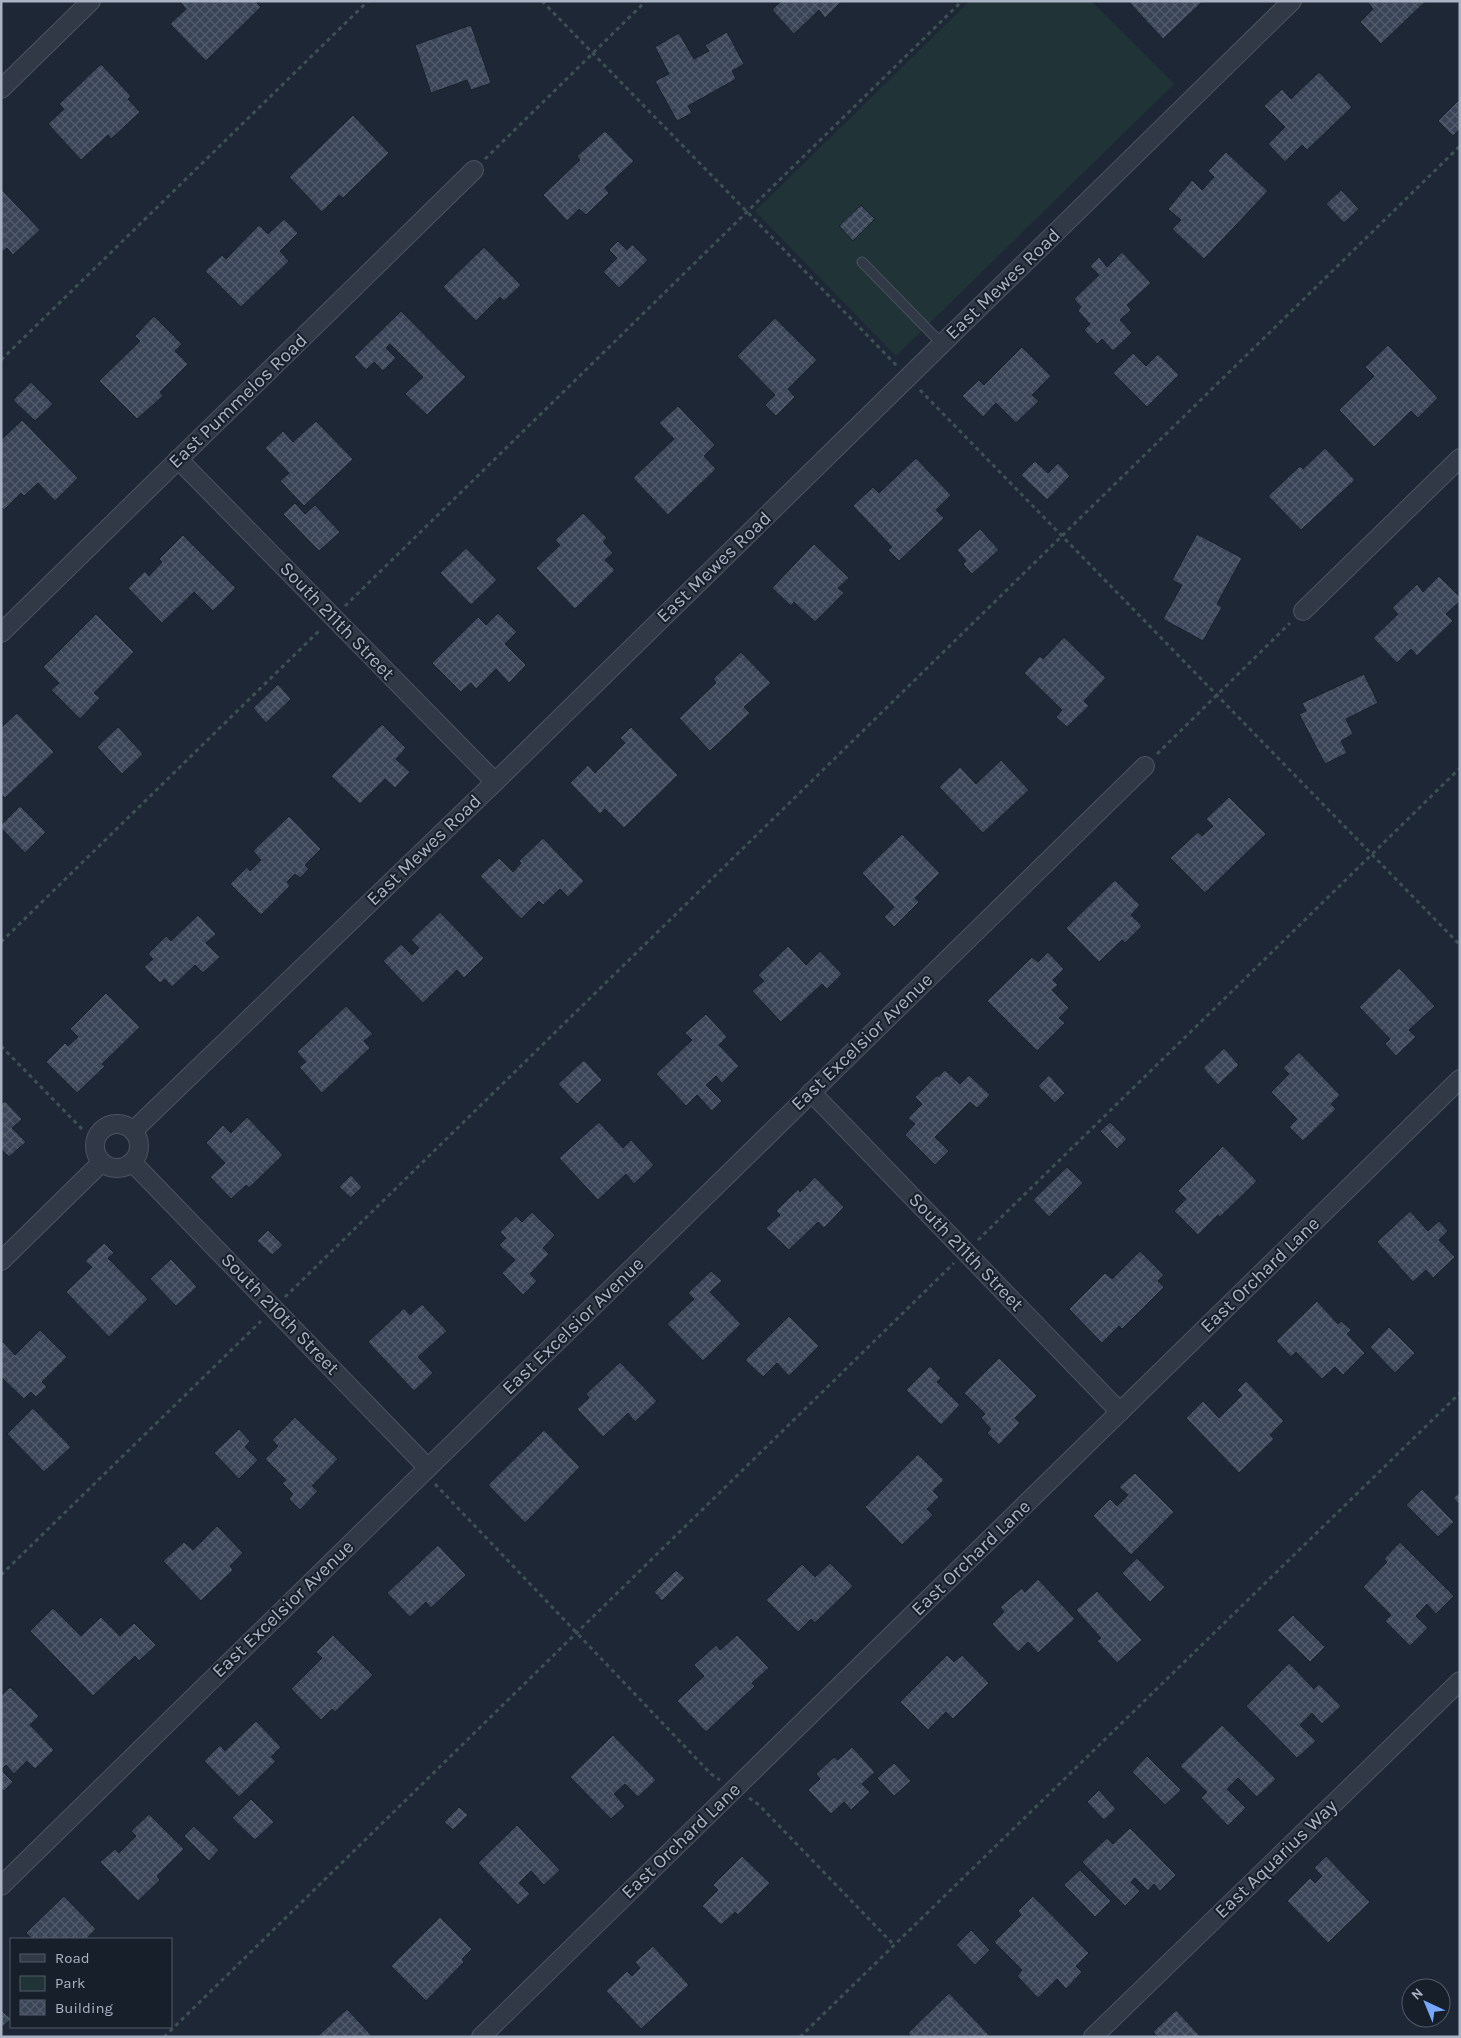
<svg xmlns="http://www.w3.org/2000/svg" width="1461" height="2038" font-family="Karla,sans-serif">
<defs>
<pattern id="building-cross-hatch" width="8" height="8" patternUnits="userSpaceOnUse" patternTransform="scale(1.25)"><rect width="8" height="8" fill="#394557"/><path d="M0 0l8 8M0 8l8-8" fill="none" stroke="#535d6e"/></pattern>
</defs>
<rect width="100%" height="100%" fill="#1e2736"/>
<path fill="#203437" d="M970,1H1091L1174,84L896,356L755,211Z"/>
<g fill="url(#building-cross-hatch)" stroke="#19212d">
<path d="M181,1H255L261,7L206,61L170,24L186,9L180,2Z"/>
<path d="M781,1H842L825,18L819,10L794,34L772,10Z"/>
<path d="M1128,1H1203L1163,39Z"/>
<path d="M1369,1H1426L1381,44L1360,22L1373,9L1368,3Z"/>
<path d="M471,25L491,83L471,90L467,80L431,93L415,45Z"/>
<path d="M727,32L744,64L732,71L736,79L688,106L692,113L677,121L655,81L669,74L655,47L679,33L694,59L709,51L705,45Z"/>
<path d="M101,64L131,96L128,99L140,112L111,139L108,135L81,160L48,124L64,109L59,104Z"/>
<path d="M1319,72L1352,107L1307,150L1302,145L1285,162L1268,144L1285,127L1264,106L1282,89L1291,99Z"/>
<path d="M1460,99V129L1453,136L1438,121Z"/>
<path d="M353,115L389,153L343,198L339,195L322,212L289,177Z"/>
<path d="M605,131L634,161L605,188L609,193L586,215L579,209L567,221L543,195L580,160L577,156Z"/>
<path d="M1226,152L1268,191L1204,259L1172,229L1181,220L1168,209L1192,180L1202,190L1214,177L1208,171Z"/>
<path d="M1,189L40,230L13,255L7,248L1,253Z"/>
<path d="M1341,190L1359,209L1344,223L1326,204Z"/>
<path d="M861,205L875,219L853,241L839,226Z"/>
<path d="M284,219L298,233L280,251L289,261L241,307L205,271L222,255L226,259L259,225L268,234Z"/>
<path d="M618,241L627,250L632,244L648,260L619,288L603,272L617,258L609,250Z"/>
<path d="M484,247L521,285L504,301L500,297L476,321L443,287Z"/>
<path d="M1122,252L1151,283L1127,305L1131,310L1120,320L1132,333L1113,351L1102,339L1097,344L1084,330L1090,324L1078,311L1081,307L1074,299L1099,275L1090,266L1099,257L1107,267Z"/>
<path d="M401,311L466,377L427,415L405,394L423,377L390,344L386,348L396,358L383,371L374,362L366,370L354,357Z"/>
<path d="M154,316L182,344L175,351L188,364L160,392L163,396L137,419L99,381L140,341L135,336Z"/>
<path d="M775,318L817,360L788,389L795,397L776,416L765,405L775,395L737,356Z"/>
<path d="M1388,345L1438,398L1418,418L1411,411L1374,447L1339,410L1374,376L1365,367Z"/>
<path d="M1022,347L1051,376L1032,395L1039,401L1016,423L996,403L983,417L962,396L979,380L984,385Z"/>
<path d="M1133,353L1146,366L1158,354L1179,375L1147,407L1113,373Z"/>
<path d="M31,382L53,404L35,421L13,400Z"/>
<path d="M678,406L715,445L704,456L716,469L668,515L633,478L674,439L659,423Z"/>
<path d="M22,420L78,478L55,501L38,483L24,496L21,493L4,510L1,507V440Z"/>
<path d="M316,421L353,459L304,506L280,481L289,473L265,448L283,431L293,442Z"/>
<path d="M1325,448L1355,480L1301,530L1268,496L1300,466L1303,469Z"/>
<path d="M916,458L951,495L936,510L944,518L899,561L888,550L892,547L853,506L873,487L879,493Z"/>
<path d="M1035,461L1048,473L1058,463L1070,476L1047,500L1021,475Z"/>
<path d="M295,503L305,514L315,505L340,532L319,551L283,514Z"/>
<path d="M583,513L607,538L603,542L613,553L605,560L615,570L575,609L536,568L560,545L555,540Z"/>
<path d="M980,529L999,550L972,574L963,564L966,561L957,550Z"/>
<path d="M1197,534L1242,558L1217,604L1222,607L1203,641L1163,619L1182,585L1172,580Z"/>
<path d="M183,535L236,588L213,611L194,592L162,623L128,588L145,571L149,576L162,562L159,559Z"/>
<path d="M814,544L849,578L838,588L844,593L815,622L794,602L791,606L772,588Z"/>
<path d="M466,548L497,580L471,605L440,573Z"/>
<path d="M1439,576L1460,597V601L1446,614L1453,621L1417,656L1411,649L1397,663L1373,638L1398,614L1392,608L1417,584L1423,592Z"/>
<path d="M498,613L517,632L505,644L526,665L509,683L496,669L476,689L471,683L461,692L432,663L478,617L486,625Z"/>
<path d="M96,614L134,652L94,693L100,698L80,719L51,690L59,683L43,667Z"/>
<path d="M1064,637L1106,678L1084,701L1089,706L1067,727L1056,717L1062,710L1024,673L1040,656L1043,659Z"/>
<path d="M741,652L771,683L744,707L750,713L710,751L679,718L716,683L713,679Z"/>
<path d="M1364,674L1378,703L1346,719L1353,734L1341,741L1347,753L1325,764L1299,714L1306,711L1302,703Z"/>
<path d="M278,684L291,699L266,723L253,708Z"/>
<path d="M17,713L54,752L5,798L1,794V728Z"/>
<path d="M382,724L406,748L396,759L410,772L395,788L385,779L360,804L331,776Z"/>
<path d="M118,727L143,754L122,774L97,747Z"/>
<path d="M631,727L678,775L624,828L605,809L600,814L570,783L588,765L595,773L625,743L620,738Z"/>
<path d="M1001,760L1029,790L983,833L939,787L960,767L976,784Z"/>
<path d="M1229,797L1266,834L1205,893L1170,858L1198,832L1202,836L1213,826L1206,819Z"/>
<path d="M20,806L46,832L25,853L1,828V825Z"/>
<path d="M289,816L321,849L305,865L309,869L300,878L295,874L287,882L290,886L261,915L230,884L247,867L250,871L261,860L253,851Z"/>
<path d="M902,834L940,873L915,898L919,902L894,927L884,917L894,907L862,873Z"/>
<path d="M543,838L584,881L568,897L560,889L543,905L539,901L521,919L480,876L499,858L513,872L521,863L519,861Z"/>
<path d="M1115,880L1140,905L1131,915L1142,926L1125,943L1122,940L1099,962L1066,928Z"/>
<path d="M440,912L484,958L464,978L457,970L423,1003L383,961L401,944L412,955L419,948L411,940Z"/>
<path d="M198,915L216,934L206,943L220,957L203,973L195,965L172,987L165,979L160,983L144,967L153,959L148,954L166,936L171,941Z"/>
<path d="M788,946L806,965L820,951L842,974L827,989L822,984L781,1022L752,991L764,981L758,975Z"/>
<path d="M1048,952L1064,969L1053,980L1058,985L1052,990L1069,1008L1059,1018L1065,1023L1037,1051L987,1001L1032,957L1038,962Z"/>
<path d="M1399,968L1435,1006L1409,1030L1416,1037L1396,1056L1385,1044L1390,1039L1359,1007Z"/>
<path d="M106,993L140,1027L102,1064L105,1066L77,1093L46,1062L65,1043L68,1046L78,1037L70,1029Z"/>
<path d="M346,1006L373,1034L364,1041L370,1048L322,1093L299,1067L306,1062L297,1052Z"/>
<path d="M706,1014L727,1037L719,1045L739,1066L722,1083L716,1076L706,1085L722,1101L712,1111L697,1095L686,1106L656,1074L692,1040L685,1033Z"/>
<path d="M1224,1048L1239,1065L1218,1085L1203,1068Z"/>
<path d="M1299,1052L1340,1095L1331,1104L1336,1109L1303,1141L1289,1127L1297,1119L1271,1092L1289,1074L1283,1068Z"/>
<path d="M584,1060L602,1080L577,1104L558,1084Z"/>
<path d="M945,1070L960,1084L969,1075L990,1095L977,1108L970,1102L935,1137L949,1151L935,1165L905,1135L915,1124L908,1118L922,1104L915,1097L936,1076L938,1077Z"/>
<path d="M1049,1075L1065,1093L1055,1103L1038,1086Z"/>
<path d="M5,1101L22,1119L12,1128L26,1142L9,1157L1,1149V1104Z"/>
<path d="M247,1117L283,1155L249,1188L246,1185L231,1199L210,1177L225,1163L206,1143L223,1125L231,1133Z"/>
<path d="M599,1122L623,1148L631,1140L654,1165L634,1184L626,1174L598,1200L559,1158Z"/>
<path d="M1110,1122L1127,1139L1117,1149L1100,1131Z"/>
<path d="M1223,1146L1257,1181L1220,1217L1218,1215L1198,1235L1174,1211L1186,1199L1178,1191Z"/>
<path d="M1067,1167L1083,1183L1049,1217L1033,1200Z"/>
<path d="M351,1175L362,1187L351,1198L339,1187Z"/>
<path d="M815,1177L844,1207L824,1228L818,1222L789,1250L766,1228L780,1215L776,1211L798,1189L800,1192Z"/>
<path d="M1410,1211L1428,1231L1439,1221L1448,1231L1439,1240L1455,1257L1433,1278L1426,1270L1413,1282L1377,1242Z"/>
<path d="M532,1212L555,1235L543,1248L549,1254L530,1274L537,1281L523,1295L502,1273L515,1260L499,1245L506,1238L500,1232L516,1216L522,1222Z"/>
<path d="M268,1230L283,1245L272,1255L257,1241Z"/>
<path d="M104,1243L114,1253L108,1258L148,1299L109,1337L66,1292L92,1267L85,1261Z"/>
<path d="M1140,1251L1164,1275L1158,1281L1164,1287L1122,1329L1119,1326L1102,1343L1069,1309L1105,1273L1112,1279Z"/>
<path d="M171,1259L197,1287L176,1306L150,1279Z"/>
<path d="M711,1271L722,1281L710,1292L741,1324L703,1361L667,1324L694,1299L688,1293Z"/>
<path d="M1317,1301L1338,1324L1341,1321L1351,1330L1347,1334L1365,1353L1343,1375L1335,1367L1322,1379L1296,1352L1291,1357L1276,1341Z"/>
<path d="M422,1304L447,1331L418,1357L433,1373L414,1391L368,1342L404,1308L410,1315Z"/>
<path d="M789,1316L819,1346L789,1376L777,1363L763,1377L745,1360Z"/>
<path d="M1389,1327L1415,1353L1395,1373L1370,1347Z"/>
<path d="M40,1330L67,1357L42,1382L47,1387L36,1397L31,1392L24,1399L1,1377V1343L3,1342L15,1355Z"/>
<path d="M999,1358L1037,1396L1015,1418L1020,1423L999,1445L987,1433L991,1429L981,1418L985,1414L964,1393Z"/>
<path d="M620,1362L657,1401L635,1422L628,1413L603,1437L577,1409L589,1398L586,1394Z"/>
<path d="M930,1366L941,1378L937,1382L960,1405L941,1425L906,1390Z"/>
<path d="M1246,1381L1284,1421L1270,1435L1274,1439L1239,1473L1186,1418L1203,1401L1219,1418L1242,1395L1237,1390Z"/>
<path d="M33,1408L71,1447L44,1472L7,1434Z"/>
<path d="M295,1417L338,1459L312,1486L318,1491L300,1510L289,1499L293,1494L282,1483L286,1480L265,1459L278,1446L272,1440Z"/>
<path d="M239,1429L250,1441L245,1447L258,1460L239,1479L214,1453Z"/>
<path d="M544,1430L580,1467L525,1523L488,1485Z"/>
<path d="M918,1454L944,1480L933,1491L939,1497L927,1509L933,1515L902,1545L865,1507Z"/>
<path d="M1135,1473L1174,1512L1131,1555L1093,1516L1110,1499L1117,1506L1128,1495L1119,1487Z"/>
<path d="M1422,1489L1454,1522L1438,1537L1406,1505Z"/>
<path d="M1460,1492V1505L1453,1498Z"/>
<path d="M217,1526L243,1553L230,1566L233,1570L201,1601L163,1561L184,1542L193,1550Z"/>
<path d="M1400,1542L1454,1596L1436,1614L1427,1604L1416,1616L1428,1628L1410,1646L1385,1621L1391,1615L1363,1587L1387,1562L1384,1559Z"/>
<path d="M438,1545L466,1575L431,1608L426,1602L410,1617L387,1593Z"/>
<path d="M1137,1558L1165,1587L1150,1602L1122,1573Z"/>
<path d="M830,1563L853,1586L815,1623L811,1619L798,1632L766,1600L802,1564L815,1577Z"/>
<path d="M676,1570L685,1578L662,1601L654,1592Z"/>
<path d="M1038,1579L1075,1619L1038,1653L1028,1642L1018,1652L992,1624L1004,1612L1000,1607L1022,1588L1025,1592Z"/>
<path d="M1097,1591L1142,1640L1117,1663L1097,1641L1101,1638L1076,1610Z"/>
<path d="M53,1608L81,1636L101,1617L120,1636L134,1623L156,1645L139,1661L135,1656L93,1696L30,1631Z"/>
<path d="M1293,1615L1325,1647L1310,1662L1277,1630Z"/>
<path d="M333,1635L373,1675L335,1712L332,1709L321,1720L291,1689L322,1658L316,1652Z"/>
<path d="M737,1635L769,1668L752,1683L755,1686L706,1732L677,1701L704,1676L694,1665L716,1645L720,1650Z"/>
<path d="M947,1655L954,1662L962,1655L989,1683L953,1719L946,1712L928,1730L900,1702Z"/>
<path d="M1289,1663L1314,1689L1319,1684L1341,1706L1322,1724L1312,1713L1300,1725L1316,1741L1297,1758L1246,1706Z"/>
<path d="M10,1687L39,1716L30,1725L54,1750L35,1769L27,1761L14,1774L6,1765L1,1770V1696Z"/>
<path d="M256,1721L281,1747L271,1757L276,1761L239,1797L204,1761L220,1745L225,1751Z"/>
<path d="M1222,1725L1276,1779L1257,1797L1238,1778L1227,1789L1246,1808L1228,1826L1201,1798L1207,1792L1180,1766Z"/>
<path d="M613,1735L656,1780L638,1797L625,1784L614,1794L625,1806L611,1819L570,1777Z"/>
<path d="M852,1747L875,1772L862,1784L870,1792L851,1810L844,1802L831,1814L808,1790L820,1779L816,1774L834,1757L838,1760Z"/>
<path d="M1147,1756L1181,1790L1165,1805L1132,1772Z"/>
<path d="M894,1763L911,1781L894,1796L877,1778Z"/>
<path d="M1,1770L13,1782L4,1791L1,1789Z"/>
<path d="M1099,1790L1116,1809L1104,1820L1087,1802Z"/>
<path d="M251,1799L274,1822L255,1840L232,1818Z"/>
<path d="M459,1807L468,1815L453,1830L444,1822Z"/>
<path d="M149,1814L184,1849L157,1876L160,1880L138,1901L100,1862L115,1849L119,1853L136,1836L131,1831Z"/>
<path d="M517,1825L560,1870L544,1885L531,1871L519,1883L530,1894L518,1905L478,1863Z"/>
<path d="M194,1826L219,1850L209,1861L184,1836Z"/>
<path d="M1130,1828L1176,1875L1160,1891L1154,1884L1148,1891L1135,1878L1131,1882L1140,1891L1125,1906L1082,1862L1107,1838L1113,1844Z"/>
<path d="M742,1856L770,1883L738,1915L735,1912L721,1925L702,1906L718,1890L713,1885Z"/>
<path d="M1326,1856L1370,1902L1328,1943L1287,1901L1310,1878L1315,1883L1322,1876L1314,1868Z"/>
<path d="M1080,1870L1111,1901L1095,1917L1064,1885Z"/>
<path d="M64,1896L96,1929L86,1939H32L26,1933Z"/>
<path d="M1033,1896L1089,1953L1076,1966L1082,1972L1066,1989L1057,1979L1038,1998L1017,1976L1022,1970L994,1942L1021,1915L1018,1911Z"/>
<path d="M440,1917L472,1949L462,1959L464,1962L426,2001L391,1966Z"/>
<path d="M971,1930L990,1950L975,1965L956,1945Z"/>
<path d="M653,1946L689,1985L641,2029L606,1991L627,1971L632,1976L640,1968L635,1962Z"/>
<path d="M949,1993L991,2037H911L908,2033Z"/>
<path d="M347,2009L373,2037H317Z"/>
<path d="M1,2010L11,2019L1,2028Z"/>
<path d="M1176,2010L1201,2037H1158L1153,2032Z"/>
</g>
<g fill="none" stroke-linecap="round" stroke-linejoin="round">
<defs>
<path id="lane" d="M862,262L942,344"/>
<g id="street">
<path d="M1,89L91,1"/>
<path d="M178,459L495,782"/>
<path d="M1303,611L1460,458"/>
<path d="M1,633L474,170"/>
<path d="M811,1092L1120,1412"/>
<circle cx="117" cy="1146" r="22"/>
<path d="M133,1131L495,782L1292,1"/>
<path d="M132,1162L428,1468"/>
<path d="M1,1261L102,1162"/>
<path d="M1,1886L1145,766"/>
<path d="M481,2037L1460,1079"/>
<path d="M1093,2037L1460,1681"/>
</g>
</defs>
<use href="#lane" stroke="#4c5462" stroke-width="11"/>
<use href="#street" stroke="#4c5462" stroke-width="20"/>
<g stroke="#3d5155" stroke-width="3" stroke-dasharray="4 4" stroke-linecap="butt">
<path d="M542,1L897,366"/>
<path d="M485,159L646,1"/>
<path d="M1,360L368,1"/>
<path d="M920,390L1460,945"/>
<path d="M345,606L962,1"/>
<path d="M1157,754L1290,623"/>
<path d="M1,942L321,629"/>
<path d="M1,1046L83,1130"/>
<path d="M978,1240L1460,768"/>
<path d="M285,1297L1460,146"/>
<path d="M435,1484L711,1774L720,1780"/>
<path d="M1,1575L261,1321"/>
<path d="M749,1798L759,1805L894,1945"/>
<path d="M164,2037L954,1263"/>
<path d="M800,2037L1460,1393"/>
</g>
<use href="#lane" stroke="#313947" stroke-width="9"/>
<use href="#street" stroke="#313947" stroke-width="18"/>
</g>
<g text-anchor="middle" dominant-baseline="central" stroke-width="4" stroke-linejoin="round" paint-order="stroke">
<g font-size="19" fill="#abb4c4" stroke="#171f2b">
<text transform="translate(1003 284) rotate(-44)">East Mewes Road</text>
<text transform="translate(238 401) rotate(-44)">East Pummelos Road</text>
<text transform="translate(714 567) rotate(-44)">East Mewes Road</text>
<text transform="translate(337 621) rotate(46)">South 211th Street</text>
<text transform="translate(424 850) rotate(-44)">East Mewes Road</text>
<text transform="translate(862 1042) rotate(-44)">East Excelsior Avenue</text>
<text transform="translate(966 1252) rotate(46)">South 211th Street</text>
<text transform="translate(1260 1275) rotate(-44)">East Orchard Lane</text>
<text transform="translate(280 1314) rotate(46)">South 210th Street</text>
<text transform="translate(573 1326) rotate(-44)">East Excelsior Avenue</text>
<text transform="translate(971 1558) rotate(-44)">East Orchard Lane</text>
<text transform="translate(283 1609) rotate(-44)">East Excelsior Avenue</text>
<text transform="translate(681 1841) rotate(-44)">East Orchard Lane</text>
<text transform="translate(1276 1859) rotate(-44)">East Aquarius Way</text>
</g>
</g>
<rect width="1461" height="2038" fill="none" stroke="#abb4c4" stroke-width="5"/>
<rect x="10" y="1938" width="162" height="90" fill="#171f2b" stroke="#525b68"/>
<rect x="20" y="1954" width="25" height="8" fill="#313947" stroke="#525b68"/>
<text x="55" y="1963" font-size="15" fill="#abb4c4">Road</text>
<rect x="20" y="1976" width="25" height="15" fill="#203437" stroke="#525b68"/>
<text x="55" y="1988" font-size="15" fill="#abb4c4">Park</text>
<rect x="20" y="2000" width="25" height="15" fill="url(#building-cross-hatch)" stroke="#525b68"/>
<text x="55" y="2013" font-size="15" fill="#abb4c4">Building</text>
<g transform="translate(1426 2003) rotate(316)"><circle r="24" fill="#171f2b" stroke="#525b68"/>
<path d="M0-4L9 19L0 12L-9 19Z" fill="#77a7fd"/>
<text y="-8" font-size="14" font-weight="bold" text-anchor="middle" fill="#abb4c4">N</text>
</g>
</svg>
